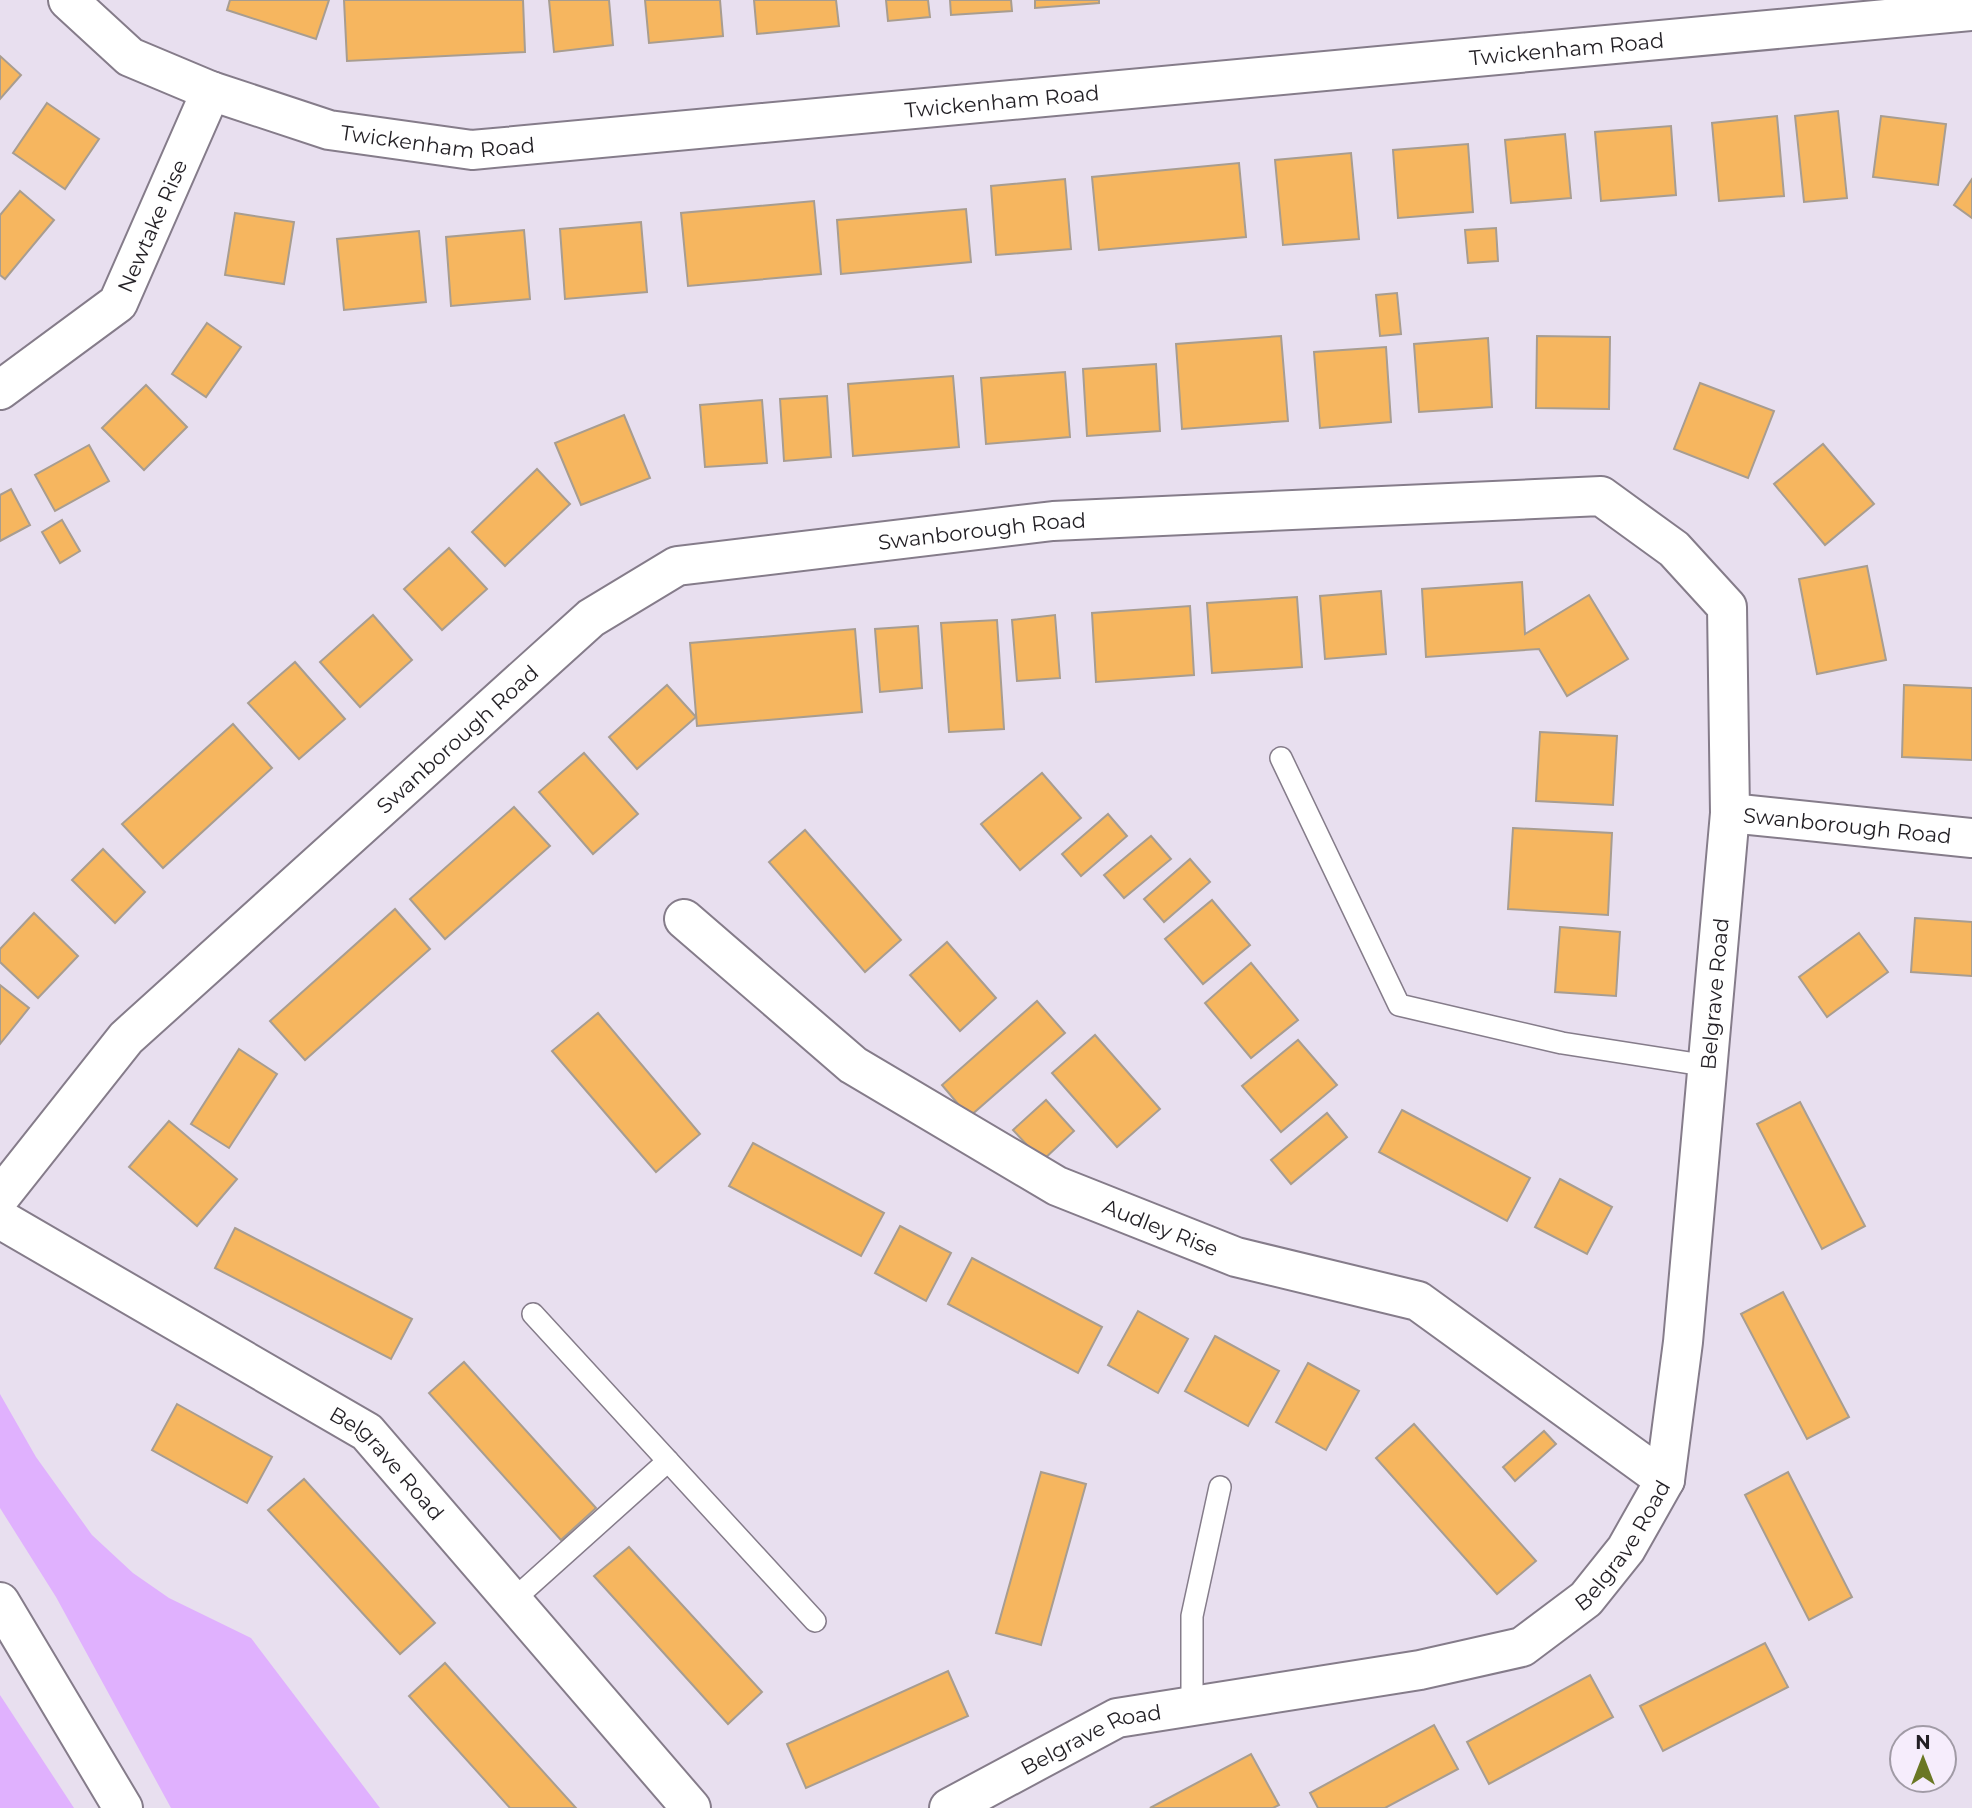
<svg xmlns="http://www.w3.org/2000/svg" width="1972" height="1808" font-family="Montserrat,sans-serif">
<rect width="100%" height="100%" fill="#e8dfef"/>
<g fill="#e0b1fe">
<path d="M0,1394L36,1457L92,1535L133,1573L169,1598L251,1638L380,1808H171L56,1597L0,1508Z"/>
<path d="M0,1695L74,1808H0Z"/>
</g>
<g fill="#f6b65f" stroke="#a89d90" stroke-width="2">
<path d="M230,0H329L316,39L227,10Z"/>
<path d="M344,0H523L525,52L347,61Z"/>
<path d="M549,0H609L613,45L554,52Z"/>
<path d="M645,0H720L723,36L649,43Z"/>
<path d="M754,0H836L839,26L757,34Z"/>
<path d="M886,0H928L930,17L888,21Z"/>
<path d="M950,0H1011L1012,11L951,15Z"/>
<path d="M1035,0H1099V3L1035,8Z"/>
<path d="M0,56L21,75L0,99Z"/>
<path d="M47,103L99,139L65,189L13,153Z"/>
<path d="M1838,111L1847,198L1804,202L1795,116Z"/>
<path d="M1777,116L1784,196L1719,201L1712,123Z"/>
<path d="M1881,116L1946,124L1938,185L1873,177Z"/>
<path d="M1671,126L1676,195L1601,201L1595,132Z"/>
<path d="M1565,134L1571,198L1511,203L1505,140Z"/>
<path d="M1468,144L1473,212L1398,218L1393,150Z"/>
<path d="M1351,153L1359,239L1283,245L1275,160Z"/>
<path d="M1239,163L1246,237L1099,250L1092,177Z"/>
<path d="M1065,179L1071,249L996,255L991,186Z"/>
<path d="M1972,179V218L1954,205Z"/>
<path d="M20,191L54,220L5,279L0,275V215Z"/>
<path d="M814,201L821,274L688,286L681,213Z"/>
<path d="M966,209L971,262L841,274L837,220Z"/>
<path d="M235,213L294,222L284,284L225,275Z"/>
<path d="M641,222L647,292L565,299L560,229Z"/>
<path d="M1496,228L1498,261L1468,263L1465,230Z"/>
<path d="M524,230L530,299L451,306L446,237Z"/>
<path d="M419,231L426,302L344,310L337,239Z"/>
<path d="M1397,293L1401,334L1380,336L1376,295Z"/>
<path d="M207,323L241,347L206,397L172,374Z"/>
<path d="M1281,336L1288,421L1182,429L1176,344Z"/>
<path d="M1537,336L1610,337L1609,409L1536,408Z"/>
<path d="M1488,338L1492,407L1419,412L1414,344Z"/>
<path d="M1386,347L1391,422L1320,428L1314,352Z"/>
<path d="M1156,364L1160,431L1087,436L1083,369Z"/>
<path d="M1065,372L1070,437L986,444L981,378Z"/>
<path d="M953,376L959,447L853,456L848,384Z"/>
<path d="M1700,383L1774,411L1748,478L1674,449Z"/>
<path d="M146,385L187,427L144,470L102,428Z"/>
<path d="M827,396L831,457L784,461L780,399Z"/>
<path d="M762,400L767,463L705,467L700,405Z"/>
<path d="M624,415L650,478L581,505L555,443Z"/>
<path d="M1823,444L1874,504L1825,545L1774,484Z"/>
<path d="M89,445L109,481L55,511L35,475Z"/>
<path d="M537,469L570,504L505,566L472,532Z"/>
<path d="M11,489L30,525L0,541V495Z"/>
<path d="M62,520L80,551L60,563L42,532Z"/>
<path d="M449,548L487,589L442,630L404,589Z"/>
<path d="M1867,566L1886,660L1817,674L1799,579Z"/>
<path d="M1522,582L1525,634L1589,595L1628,659L1567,696L1539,649L1426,657L1422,589Z"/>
<path d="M1381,591L1386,654L1325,659L1320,596Z"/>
<path d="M1297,597L1302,667L1212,673L1207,603Z"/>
<path d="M1190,606L1194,675L1096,682L1092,613Z"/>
<path d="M373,615L412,660L360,707L320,662Z"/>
<path d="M1055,615L1060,678L1017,681L1012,620Z"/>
<path d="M997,620L1004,729L949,732L941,623Z"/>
<path d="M918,626L922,688L880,692L875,629Z"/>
<path d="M855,629L862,712L697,726L690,643Z"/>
<path d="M295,662L345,719L299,759L248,703Z"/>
<path d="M667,685L696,717L637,769L609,737Z"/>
<path d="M1904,685L1972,688V760L1902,757Z"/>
<path d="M233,724L272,768L163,868L122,824Z"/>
<path d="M1540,732L1617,736L1613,805L1536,801Z"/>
<path d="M584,753L638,814L593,854L539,792Z"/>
<path d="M1042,773L1081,818L1020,870L981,824Z"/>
<path d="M514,807L550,846L445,939L410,899Z"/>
<path d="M1108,814L1127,836L1081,876L1062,854Z"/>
<path d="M1513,828L1612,833L1608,915L1508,909Z"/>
<path d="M805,830L901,940L865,972L769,862Z"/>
<path d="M1151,836L1171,859L1124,898L1104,875Z"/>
<path d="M103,849L145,892L115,923L72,880Z"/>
<path d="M1190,859L1210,882L1164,922L1144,899Z"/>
<path d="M1212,900L1250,945L1203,984L1165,939Z"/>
<path d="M395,909L430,949L305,1060L270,1021Z"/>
<path d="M34,913L78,956L38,998L0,962V949Z"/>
<path d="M1915,918L1972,922V976L1911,972Z"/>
<path d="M1560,927L1620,932L1616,996L1555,992Z"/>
<path d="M1859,933L1888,972L1827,1017L1799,977Z"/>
<path d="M947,942L996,998L960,1031L910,975Z"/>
<path d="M1251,963L1298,1020L1251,1058L1205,1003Z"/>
<path d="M0,985L29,1008L0,1044Z"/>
<path d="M1037,1001L1065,1033L969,1117L942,1085Z"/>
<path d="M598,1013L700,1134L656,1172L552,1051Z"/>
<path d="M1095,1035L1160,1109L1117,1147L1052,1073Z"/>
<path d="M1298,1040L1337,1085L1281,1132L1242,1086Z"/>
<path d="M239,1049L277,1074L229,1148L191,1124Z"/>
<path d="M1046,1100L1074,1131L1042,1161L1013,1130Z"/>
<path d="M1800,1102L1865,1226L1822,1249L1757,1124Z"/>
<path d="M1402,1110L1530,1178L1507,1221L1379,1152Z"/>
<path d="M1327,1113L1347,1137L1291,1184L1271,1160Z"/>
<path d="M169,1121L237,1179L197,1226L129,1167Z"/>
<path d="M753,1143L884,1213L861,1256L729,1186Z"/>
<path d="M1560,1179L1612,1207L1587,1254L1535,1227Z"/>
<path d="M900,1226L951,1253L926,1301L875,1273Z"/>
<path d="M235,1228L412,1319L391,1359L215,1268Z"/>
<path d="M972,1258L1102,1327L1078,1373L948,1304Z"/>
<path d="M1783,1292L1849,1417L1807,1439L1741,1314Z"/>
<path d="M1138,1311L1188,1339L1158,1393L1108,1365Z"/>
<path d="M1215,1336L1279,1371L1248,1426L1185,1391Z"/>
<path d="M464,1362L596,1508L561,1540L429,1393Z"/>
<path d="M1308,1363L1359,1391L1326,1450L1276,1422Z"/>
<path d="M177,1404L272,1457L247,1503L152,1450Z"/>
<path d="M1414,1424L1536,1561L1497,1594L1376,1458Z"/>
<path d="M1544,1431L1556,1444L1515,1481L1503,1467Z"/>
<path d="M1041,1472L1086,1484L1041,1645L996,1633Z"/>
<path d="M1788,1472L1852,1597L1809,1620L1745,1495Z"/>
<path d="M304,1479L435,1623L400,1654L268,1510Z"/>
<path d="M629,1547L762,1692L728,1724L594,1576Z"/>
<path d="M1765,1643L1788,1687L1663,1751L1640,1706Z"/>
<path d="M445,1663L576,1808H510L409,1696Z"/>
<path d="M948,1671L968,1716L806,1788L787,1744Z"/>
<path d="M1590,1675L1613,1717L1489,1784L1467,1742Z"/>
<path d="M1434,1725L1458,1769L1385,1808H1318L1310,1793Z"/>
<path d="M1251,1754L1279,1805L1273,1808H1150Z"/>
</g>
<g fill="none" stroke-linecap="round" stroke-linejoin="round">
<defs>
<g id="service">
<path d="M1281,758L1399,1005L1562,1043L1709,1066"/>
<path d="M533,1314L815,1621"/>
<path d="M512,1601L668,1461"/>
<path d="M1192,1706V1616L1220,1487"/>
</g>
<g id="minor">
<path id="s1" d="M68,0L130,57L211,91L329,130L472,150L1972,11"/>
<path id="s2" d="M0,390L118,303L211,91"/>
<path id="s3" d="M684,919L853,1065L1057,1186L1236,1257L1418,1301L1665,1480"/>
<path id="s4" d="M0,1197L126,1038L591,618L677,566L1053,521L1601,496L1674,549L1727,607L1730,813L1972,838"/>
<path id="s5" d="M0,1219L367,1432L691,1808"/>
<path id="s6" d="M949,1808L1117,1718L1420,1670L1522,1647L1586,1599L1626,1549L1665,1480L1683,1342L1730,813"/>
</g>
<path id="tertiary" d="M0,1602L123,1808"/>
</defs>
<use href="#service" stroke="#857c8a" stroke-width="24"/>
<use href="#minor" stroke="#857c8a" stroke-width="42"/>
<use href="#tertiary" stroke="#857c8a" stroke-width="42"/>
<use href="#service" stroke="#fff" stroke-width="21"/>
<use href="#minor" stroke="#fff" stroke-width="38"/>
<use href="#tertiary" stroke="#fff" stroke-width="38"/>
</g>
<g text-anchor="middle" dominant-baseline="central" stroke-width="5" stroke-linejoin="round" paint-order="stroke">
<g font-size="21" fill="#221f24" stroke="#f6edfc">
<text stroke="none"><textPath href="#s1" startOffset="1540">Twickenham Road</textPath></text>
<text stroke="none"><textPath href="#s1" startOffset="973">Twickenham Road</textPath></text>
<text stroke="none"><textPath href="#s1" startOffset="406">Twickenham Road</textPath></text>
<text stroke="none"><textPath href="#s2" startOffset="231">Newtake Rise</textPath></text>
<text stroke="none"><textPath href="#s4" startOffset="1237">Swanborough Road</textPath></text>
<text stroke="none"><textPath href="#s4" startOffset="649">Swanborough Road</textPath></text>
<text stroke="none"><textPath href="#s4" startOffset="2350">Swanborough Road</textPath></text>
<text stroke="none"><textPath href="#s6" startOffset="1314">Belgrave Road</textPath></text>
<text stroke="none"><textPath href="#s3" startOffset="572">Audley Rise</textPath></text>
<text stroke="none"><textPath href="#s5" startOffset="460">Belgrave Road</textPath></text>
<text stroke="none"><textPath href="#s6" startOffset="747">Belgrave Road</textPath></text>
<text stroke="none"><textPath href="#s6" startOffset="159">Belgrave Road</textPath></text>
</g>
</g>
<g transform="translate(1923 1759)"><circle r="33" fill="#f6edfc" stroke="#a19ba6" stroke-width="2"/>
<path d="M0-5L12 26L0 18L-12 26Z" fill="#6a7724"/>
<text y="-10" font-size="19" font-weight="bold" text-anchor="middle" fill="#221f24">N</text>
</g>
</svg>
